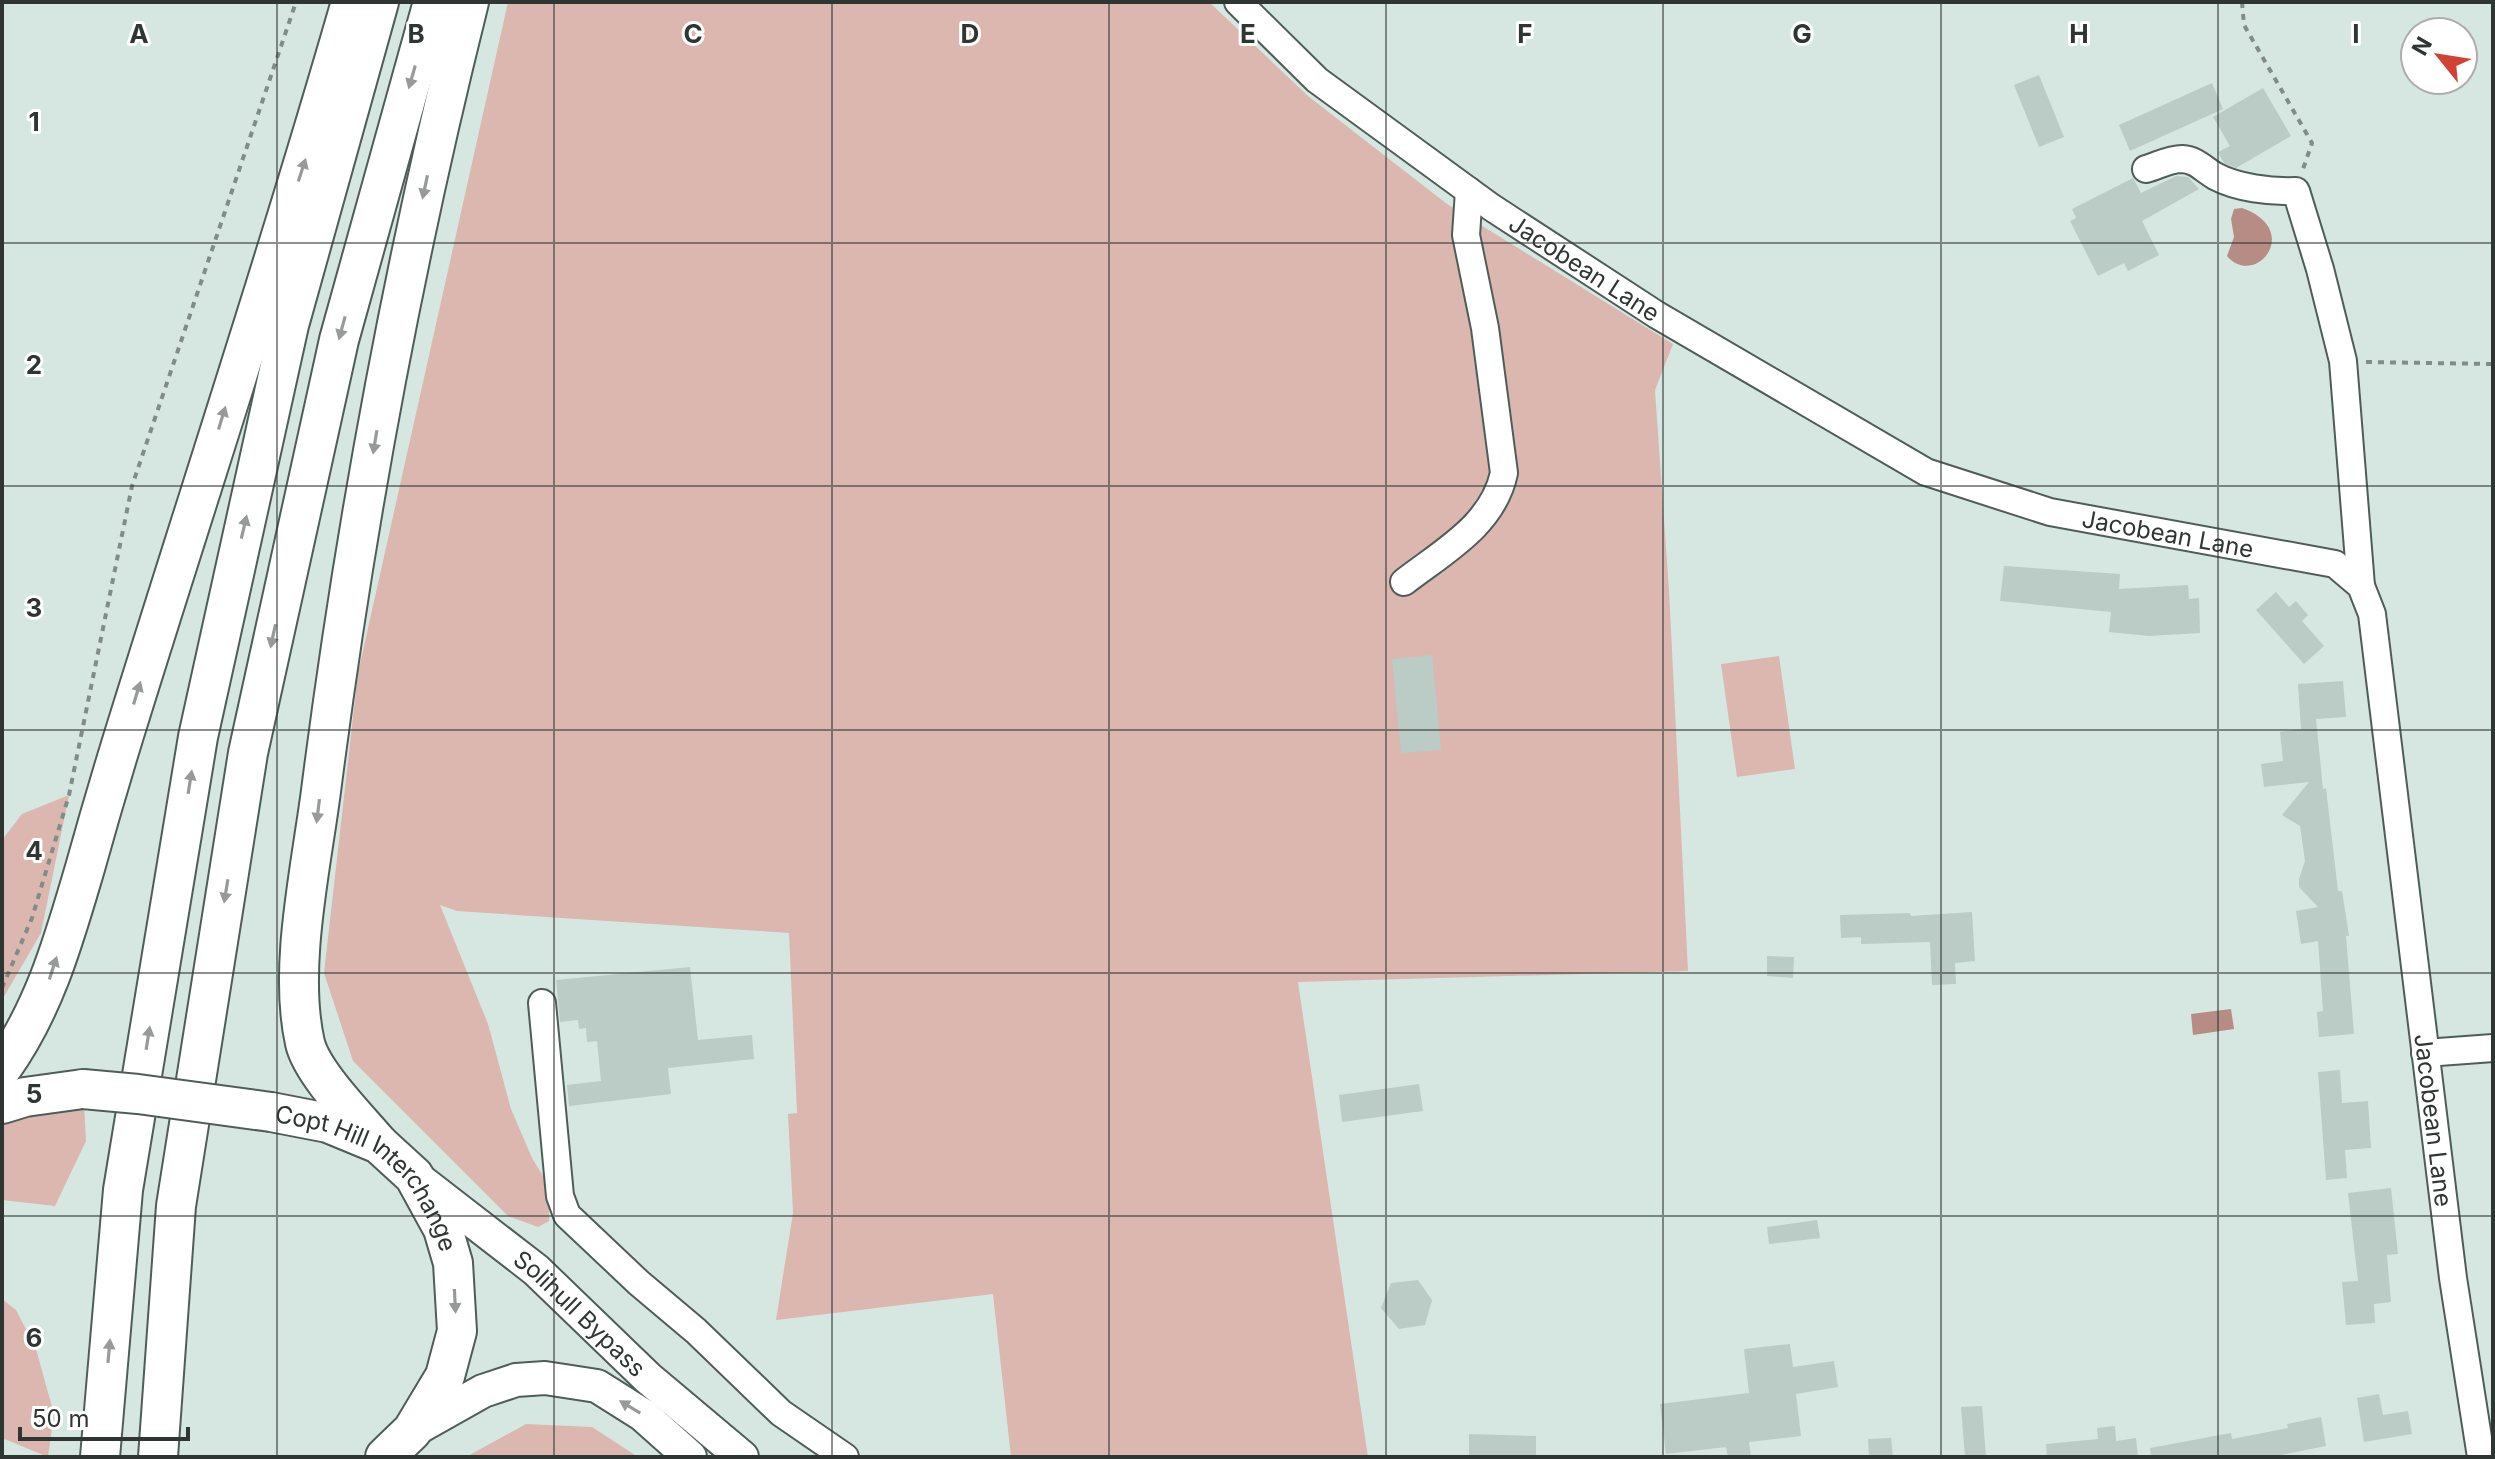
<svg xmlns="http://www.w3.org/2000/svg" width="2495" height="1459" font-family="Inter,sans-serif">
<rect width="100%" height="100%" fill="#d6e7e2"/>
<g fill="#dbb7b0">
<path d="M508,2H1209L1308,96L1447,204L1673,344L1655,390L1669,590L1688,971L1298,982L1368,1457H1011L993,1294L776,1320L793,1213L788,1114L797,1113L789,933L457,911L440,905L488,1024L511,1109L532,1158L549,1186V1221L538,1227L508,1216L353,1061L324,973L358,673Z"/>
<path d="M1779,656L1795,769L1737,777L1721,664Z"/>
<path d="M69,795L41,933L2,1000V840L22,814Z"/>
<path d="M84,1103L86,1141L55,1206L2,1200V1115Z"/>
<path d="M2,1299L16,1310L36,1349L54,1414L48,1457L2,1438Z"/>
<path d="M526,1424L592,1427L638,1457H466Z"/>
</g>
<g fill="#b78c85">
<path d="M2242,208C2304,230 2255,289 2227,256L2234,237L2231,219L2234,209Z"/>
<path d="M2231,1009L2234,1029L2193,1035L2191,1014Z"/>
</g>
<g fill="#bbcbc6">
<path d="M2039,75L2064,137L2039,147L2014,85Z"/>
<path d="M2212,83L2223,109L2130,151L2119,125Z"/>
<path d="M2263,88L2291,136L2236,168L2224,163L2218,152L2230,146L2213,117Z"/>
<path d="M2176,176L2188,177L2199,189L2142,221L2159,255L2128,271L2124,263L2098,276L2070,221L2076,218L2072,209L2133,178L2141,193Z"/>
<path d="M2004,566L2120,574L2119,589L2188,585L2189,599L2199,598L2200,633L2149,636L2109,632L2111,612L2000,601Z"/>
<path d="M2276,592L2289,607L2296,601L2308,615L2302,621L2324,646L2304,664L2256,610Z"/>
<path d="M1432,655L1441,750L1401,753L1392,659Z"/>
<path d="M2343,681L2346,717L2316,719L2323,789L2326,788L2338,891H2342L2349,936H2346L2354,1034L2319,1037L2317,1012L2323,1011L2318,941L2301,944L2296,911L2318,907L2299,887V879L2305,861L2300,826L2282,815L2309,782L2264,787L2261,764L2283,761L2280,732L2301,729L2298,684Z"/>
<path d="M1972,912L1975,961L1955,963L1956,984L1932,985L1930,942L1861,944V937L1841,938L1840,915L1910,913L1911,916Z"/>
<path d="M1767,956L1794,957L1793,978L1767,976Z"/>
<path d="M690,967L698,1040L752,1035L754,1059L668,1068L671,1094L569,1106L567,1085L601,1081L597,1041L587,1042L586,1028L579,1029L578,1020L560,1022L556,980Z"/>
<path d="M2340,1070L2342,1103L2368,1101L2371,1148L2345,1150L2347,1178L2326,1180L2318,1072Z"/>
<path d="M1419,1084L1423,1111L1342,1122L1339,1095Z"/>
<path d="M2391,1188L2398,1254L2387,1255L2391,1302L2374,1304L2375,1323L2346,1325L2342,1282L2358,1281L2348,1193Z"/>
<path d="M1817,1220L1820,1238L1769,1244L1767,1227Z"/>
<path d="M1418,1280L1432,1300L1425,1325L1399,1329L1381,1308L1391,1283Z"/>
<path d="M1790,1344L1793,1367L1834,1361L1838,1387L1796,1394L1801,1436L1749,1442L1751,1457H1728L1726,1447L1666,1454L1660,1404L1749,1393L1744,1349Z"/>
<path d="M2379,1394L2383,1415L2408,1411L2412,1434L2364,1442L2357,1398Z"/>
<path d="M1982,1406L1986,1457H1965L1961,1407Z"/>
<path d="M2321,1417L2326,1446L2271,1457H2151L2150,1448L2231,1433L2232,1439L2288,1428L2287,1424Z"/>
<path d="M2115,1426L2116,1441L2136,1438L2138,1457H2047L2046,1444L2098,1439L2097,1428Z"/>
<path d="M1469,1434L1536,1436V1457H1469Z"/>
<path d="M1891,1438L1893,1457H1869L1868,1439Z"/>
</g>
<g fill="none" stroke-linecap="round" stroke-linejoin="round">
<defs>
<g id="minor">
<path id="s1" d="M1238,2L1317,80L1491,207L1657,315L1926,472L2050,512L2335,564L2361,586L2372,614L2453,1278L2481,1457"/>
<path d="M2146,169C2157,166 2169,159 2182,159C2197,160 2203,169 2215,176C2237,188 2271,192 2296,191L2320,269L2343,361L2361,586"/>
<path d="M1404,582C1444,551 1493,525 1504,473L1485,328L1466,235L1469,191"/>
<path d="M542,1003L560,1196L567,1215L639,1283L696,1331L781,1413L845,1457"/>
<path d="M2425,1053L2493,1048"/>
</g>
<g id="major">
<path id="s2" d="M417,1178L536,1270L648,1378L742,1457"/>
<path d="M412,1431L483,1391L516,1380L545,1378L597,1386L643,1415L690,1457"/>
</g>
<g id="highway">
<path d="M2,1068C45,1008 64,939 85,868C100,814 116,760 133,706C206,472 283,238 351,2"/>
<path d="M2,1104L25,1097L83,1089"/>
<path id="s3" d="M271,1112L328,1123L379,1144L414,1176L443,1229L453,1263L457,1331L445,1376L412,1431L385,1457"/>
<path d="M379,1144C358,1119 312,1073 305,1043C288,968 311,868 321,791C355,525 404,262 469,2"/>
<path d="M100,1457L123,1190L198,737L289,325L379,2"/>
<path d="M158,1457L176,1206L248,753L339,340L433,2"/>
</g>
</defs>
<use href="#minor" stroke="#4f5d59" stroke-width="30"/>
<use href="#major" stroke="#4f5d59" stroke-width="36"/>
<use href="#highway" stroke="#4f5d59" stroke-width="42"/>
<g stroke="#818c89" stroke-width="4" stroke-dasharray="6 6" stroke-linecap="butt">
<path d="M2242,2L2244,25L2312,143L2302,172"/>
<path d="M2366,362L2493,364"/>
<path d="M2,988L32,918L69,795L132,486L296,2"/>
</g>
<use href="#minor" stroke="#fff" stroke-width="26"/>
<use href="#major" stroke="#fff" stroke-width="32"/>
<use href="#highway" stroke="#fff" stroke-width="38"/>
<defs>
<path id="highway-bridge" d="M83,1089L138,1094L271,1112"/>
</defs>
<use href="#highway-bridge" stroke="#4f5d59" stroke-width="42" stroke-linecap="butt"/>
<use href="#highway-bridge" stroke="#fff" stroke-width="38"/>
</g>
<defs><path id="oneway-solid" d="M-6-.8H1V-3.2L6.5 0L1 3.2V.8H-6Z" transform="scale(2)"/></defs>
<g fill="#979a99">
<use href="#oneway-solid" transform="translate(412 77) rotate(106)"/>
<use href="#oneway-solid" transform="translate(302 170) rotate(-72)"/>
<use href="#oneway-solid" transform="translate(425 187) rotate(102)"/>
<use href="#oneway-solid" transform="translate(342 328) rotate(105)"/>
<use href="#oneway-solid" transform="translate(222 418) rotate(-73)"/>
<use href="#oneway-solid" transform="translate(375 442) rotate(99)"/>
<use href="#oneway-solid" transform="translate(244 527) rotate(-77)"/>
<use href="#oneway-solid" transform="translate(273 636) rotate(102)"/>
<use href="#oneway-solid" transform="translate(137 693) rotate(-73)"/>
<use href="#oneway-solid" transform="translate(190 782) rotate(-81)"/>
<use href="#oneway-solid" transform="translate(318 811) rotate(97)"/>
<use href="#oneway-solid" transform="translate(226 891) rotate(99)"/>
<use href="#oneway-solid" transform="translate(53 968) rotate(-72)"/>
<use href="#oneway-solid" transform="translate(148 1038) rotate(-81)"/>
<use href="#oneway-solid" transform="translate(455 1301) rotate(87)"/>
<use href="#oneway-solid" transform="translate(109 1351) rotate(-85)"/>
<use href="#oneway-solid" transform="translate(630 1407) rotate(-149)"/>
</g>
<path fill="none" stroke="#2f3533" stroke-width="2" stroke-opacity="0.55" d="M277,2V1457M554,2V1457M832,2V1457M1109,2V1457M1386,2V1457M1663,2V1457M1941,2V1457M2218,2V1457M2,243H2493M2,486H2493M2,730H2493M2,973H2493M2,1216H2493"/>
<g text-anchor="middle" dominant-baseline="central" stroke-width="6" stroke-linejoin="round" paint-order="stroke">
<g font-size="24" fill="#2f3533" stroke="#fff">
<text stroke="none"><textPath href="#s1" startOffset="438">Jacobean Lane</textPath></text>
<text stroke="none"><textPath href="#s1" startOffset="1086">Jacobean Lane</textPath></text>
<text stroke="none"><textPath href="#s1" startOffset="1830">Jacobean Lane</textPath></text>
<text stroke="none"><textPath href="#s3" startOffset="124">Copt Hill Interchange</textPath></text>
<text stroke="none"><textPath href="#s2" startOffset="212">Solihull Bypass</textPath></text>
</g>
</g>
<g font-size="26" text-anchor="middle" font-weight="bold" fill="#2f3533" stroke="#fff" stroke-width="6" stroke-linejoin="round" paint-order="stroke">
<text x="139" y="43">A</text>
<text x="416" y="43">B</text>
<text x="693" y="43">C</text>
<text x="970" y="43">D</text>
<text x="1248" y="43">E</text>
<text x="1525" y="43">F</text>
<text x="1802" y="43">G</text>
<text x="2079" y="43">H</text>
<text x="2356" y="43">I</text>
<text x="34" y="131">1</text>
<text x="34" y="374">2</text>
<text x="34" y="617">3</text>
<text x="34" y="860">4</text>
<text x="34" y="1103">5</text>
<text x="34" y="1347">6</text>
</g>
<rect width="2495" height="1459" fill="none" stroke="#2f3533" stroke-width="8"/>
<g transform="translate(2439 56) rotate(300)"><circle r="38" fill="#ffffff" stroke="#acaead" stroke-width="2"/>
<path d="M0-6L14 30L0 20L-14 30Z" fill="#d04334"/>
<text y="-12" font-size="22" font-weight="bold" text-anchor="middle" fill="#2f3533">N</text>
</g>
<path d="M20 1427v12h168v-12" fill="none" stroke="#2f3533" stroke-width="4"/>
<text x="32" y="1427" font-size="24" fill="#2f3533" stroke="#ffffff" stroke-width="6" paint-order="stroke">50 m</text>
</svg>
